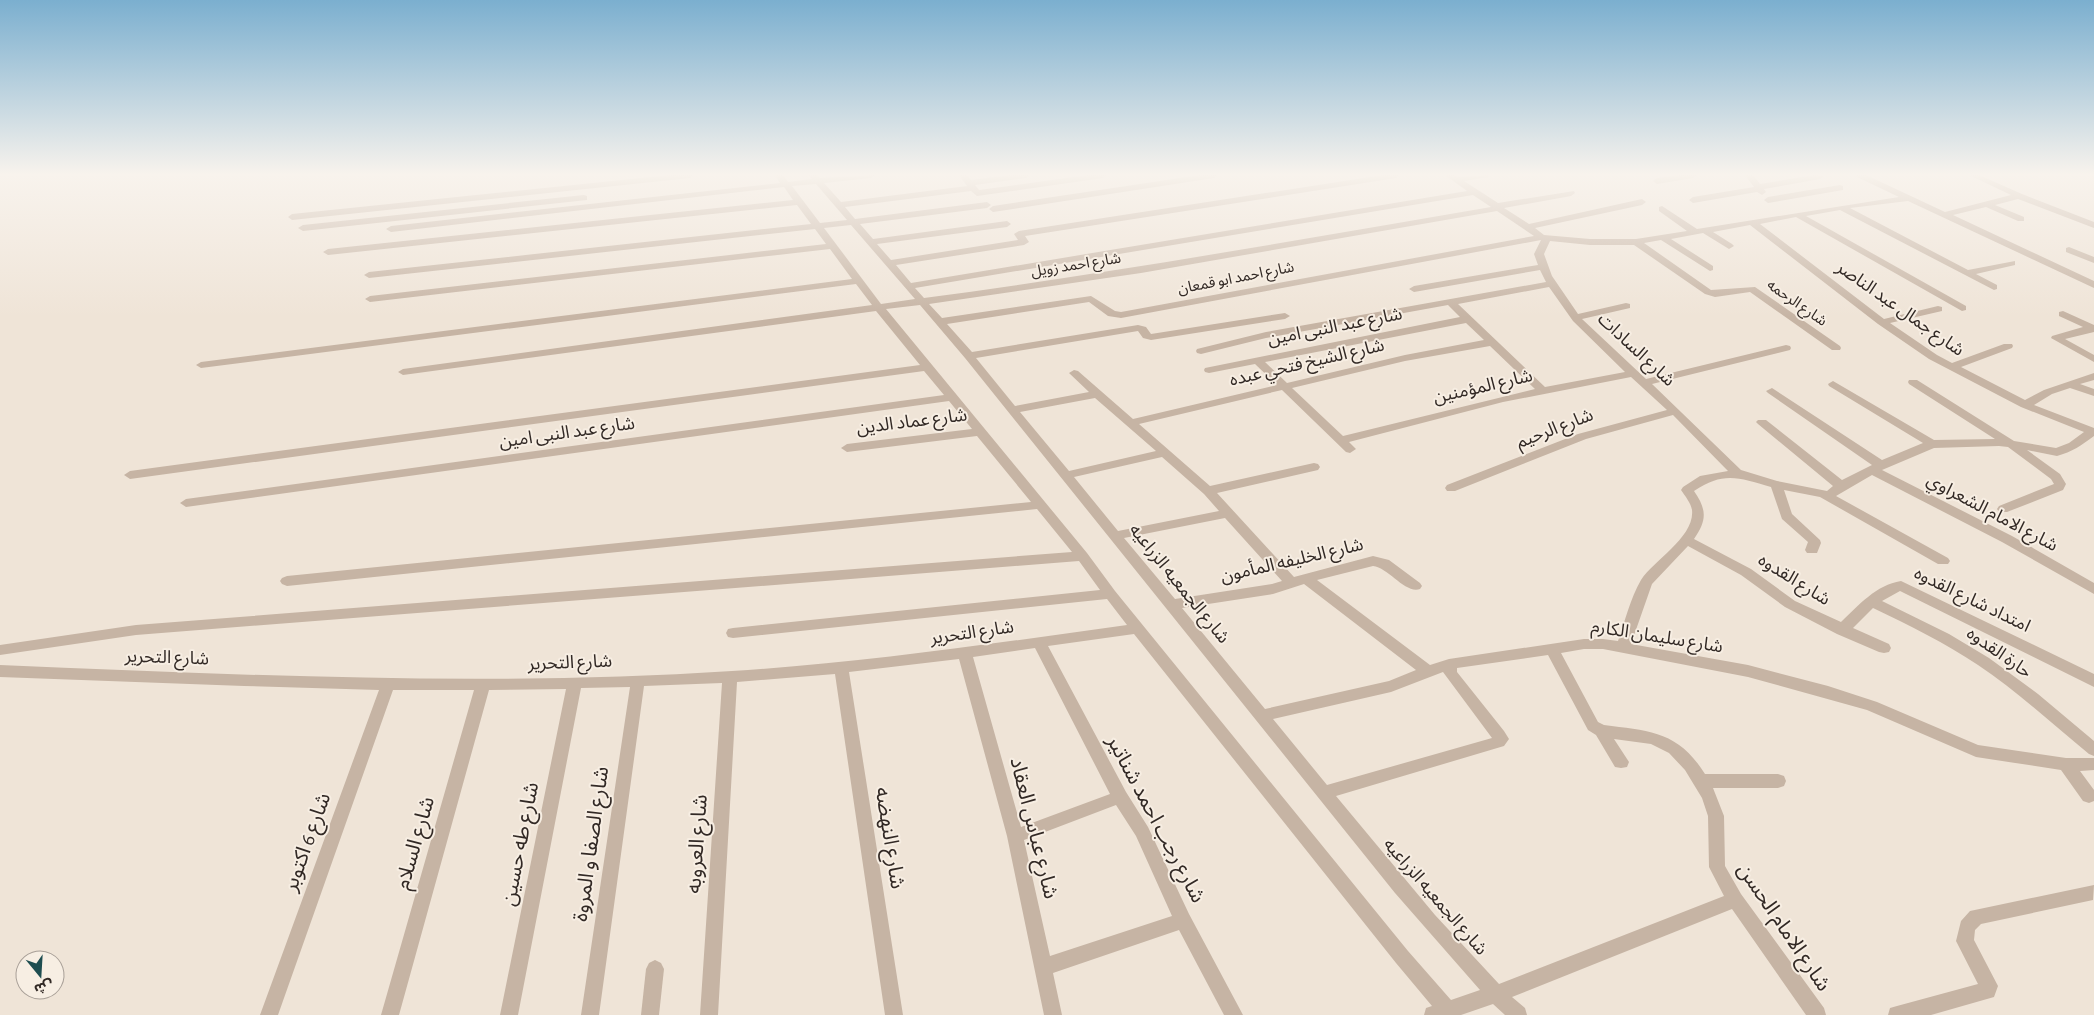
<svg xmlns="http://www.w3.org/2000/svg" width="2094" height="1015" font-family="'Alegreya Sans','Noto Sans Arabic',sans-serif">
<rect width="100%" height="100%" fill="#efe4d7"/>
<g fill="none" stroke-linecap="round" stroke-linejoin="round">
<g fill="#c6b4a4" fill-rule="evenodd">
<path d="M670,175H694L690,178L292,220L288,217L292,214Z"/>
<path d="M775,175H783L788,182L812,179L809,175H817L820,178L875,175L871,178L824,183L841,202L967,186L959,175H967L971,180L1011,175H1030L1026,178L975,185L979,190L1088,175H1107L1103,178L977,196L971,191L845,207L855,219L987,202L991,205L987,208L860,224L873,239L1007,221L1011,224L1007,227L877,244L891,260L1018,240L1014,234L1019,231L1383,175H1400L1396,178L1025,236L1029,242L1024,245L896,265L911,283L1467,191L1445,175H1454L1458,177L1489,175L1488,177L1464,181L1498,203L1574,191L1575,193L1571,196L1504,208L1529,224L1642,199L1646,202L1642,205L1535,228L1544,235L1590,239H1636L1687,231L1659,211V207L1662,206L1697,229L1899,197L1857,177L1856,175H1866L1945,212L2011,195L1969,175H1979L2022,194L2094,222V228L2018,199L1995,205L2024,217V221H2018L1986,207L1953,215L2094,281V288L1908,201L1850,208L1968,270L2015,261V265L1976,274L1997,285V289L1994,290L1840,210L1806,216L1966,306V310L1962,311L1796,217L1760,224L1884,319L1938,306L1942,307V311L1890,323L1937,355L1952,363L2004,344H2012L2013,346L2012,348L1961,367L2025,400L2044,390L2094,373V380L2080,384L2094,389V396L2070,388L2052,394L2034,405L2094,428V436C2082,445 2072,452 2057,456L2027,450L2060,474L2066,484L2063,490L2007,512H1999L1997,509L1999,506L2054,484L2051,479L2008,447L1999,446L1934,448L1882,470L2012,536L2094,583V594L2002,542L1872,475L1836,496L1948,558L1950,561L1948,564H1938L1820,497L1784,490L1792,514L1820,540L1821,543L1817,553H1807L1805,550L1808,542L1782,519L1771,487C1739,478 1724,471 1694,491C1707,510 1707,520 1694,539L1751,569L1795,601L1841,622C1859,605 1876,585 1901,581L2094,674V687L1900,591L1882,601L1949,634L1989,658L2038,694L2094,741V756L2089,754C2052,724 2017,691 1978,665C1945,643 1909,625 1873,608L1853,628L1889,644L1891,648L1889,652L1884,653L1879,652L1837,634L1785,607L1741,575L1688,546L1652,584L1631,644L1748,665L1828,686L1877,702L1978,745L2066,758H2094V770L2080,771L2094,790V801L2089,803L2083,801L2061,770L1976,757L1867,710L1748,677L1603,649H1584L1561,653L1598,722L1604,725C1650,731 1678,731 1705,774H1778L1784,776L1786,781L1784,786L1778,788H1713L1724,816L1725,866L1741,894L1824,1008L1826,1015H1806L1732,909L1512,997L1525,1008L1527,1015H1505L1493,1004L1461,1015H1424L1426,1008L1432,1006L1396,963L1134,634L1048,646L1126,792L1148,827L1189,914L1243,1015H1224L1179,930L1053,973L1062,1015H1044L1007,836L959,659L849,672L903,1015H885L835,674L737,682L718,1015H700L722,683L644,686L599,1015H581L630,687L581,688L518,1015H500L566,689L489,690L399,1015H381L474,690H393L278,1015H260L379,690L244,686L0,677V665C244,675 489,687 732,671C864,663 996,643 1127,625L1107,599L733,638L728,637L726,633L728,629L733,628L1100,590L1079,561L136,635L0,655V645L136,625L1072,552L1037,509L287,586L282,584L280,581L282,578L287,576L1031,502L977,436L847,452L841,448L847,444L972,429L949,401L186,507L180,503L186,499L944,395L924,371L130,479L124,475L130,471L920,365L876,311L403,375L398,372L403,369L872,305L856,284L201,368L196,365L201,362L852,279L830,249L370,302L365,299L370,296L826,244L815,229L369,278L364,275L369,272L811,224L797,205L328,255L323,252L328,249L793,200L784,187L391,232L386,229L391,226L780,183ZM816,184L847,220L820,223L792,186ZM1473,195L1491,207C1302,239 1114,273 924,298L915,288ZM1497,211L1534,236L1121,312L1115,311L1091,296L942,318L929,304L1141,273ZM851,225L915,299L881,304L824,228ZM1750,225L1878,324L1929,359L2021,407L2084,432L2069,443L2056,448L2014,441L1917,380H1909L1908,382L1909,384L1995,439L1934,440L1833,381L1828,384L1829,386L1923,443L1882,460L1772,388L1766,391L1768,393L1872,465L1842,480L1766,420H1758L1756,422L1758,424L1833,486L1827,491L1777,481L1741,470L1652,384L1790,350L1791,348L1790,346L1786,345L1646,379L1582,319L1630,308V304L1626,303L1578,314L1552,276L1544,254L1550,241L1590,245H1634L1705,294L1715,297L1750,292L1832,350H1840L1841,348L1840,346L1755,287L1711,290L1644,243L1661,240L1710,271L1713,270V266L1671,239L1703,233L1729,249L1734,246L1732,244L1713,232ZM1541,240L1534,254L1538,265L1414,286L1409,289L1414,292L1540,270L1546,282L1266,332L1197,349L1196,351L1197,353L1201,354L1266,338L1448,305L1460,317L1205,368L1204,370L1205,372L1209,373L1255,364L1277,385L1133,419L1078,371L1074,370L1069,373L1089,392L1015,406L976,358L1138,331L1143,338L1151,340L1285,319L1290,316L1285,313L1151,334L1146,327L1138,325L972,352L947,324L1089,302L1108,316L1121,318ZM1549,287L1573,321L1625,372L1545,387L1458,304ZM920,305L965,358L1395,893L1480,990L1451,1000L1408,951L1115,591L1087,553L886,309ZM1466,323L1484,340L1405,355L1287,383L1265,362ZM1490,346L1535,389L1343,436L1292,388L1405,361ZM1631,377L1667,410L1578,434L1447,485L1445,488L1447,491H1455L1586,439L1673,415L1728,471L1700,476L1683,487L1681,490C1685,496 1691,503 1692,510C1695,537 1654,560 1641,580C1630,599 1625,621 1618,641L1603,639H1584L1449,659L1430,665L1317,580L1373,566C1389,568 1405,594 1420,589L1422,586L1420,583L1389,560L1373,556L1294,577L1217,493L1318,470L1320,467L1318,464L1314,463L1210,486L1139,424L1282,390L1346,452L1350,453L1356,449L1349,442L1503,402ZM1095,398L1156,451L1069,471L1020,412ZM1162,457L1204,494L1219,511L1118,531L1074,477ZM1225,518L1282,581L1272,584L1175,599L1124,538ZM1304,584L1416,670L1389,681L1265,709L1182,608L1273,594ZM1035,648L1110,794L1021,827L973,657ZM1548,655L1588,730L1596,735L1615,767L1621,768L1627,767L1629,762L1614,739L1651,744L1669,753L1685,770L1702,798L1708,816L1709,867L1724,896L1499,984L1435,915L1336,796L1504,746L1509,739L1504,731L1457,672V668ZM1443,672L1492,738L1327,785L1273,719L1391,692ZM1116,805L1136,836L1172,916L1050,956L1024,840Z"/>
<path d="M1200,175H1218L1214,178L993,212L989,209L993,206Z"/>
<path d="M1680,175H1697L1693,178L1657,184L1653,181L1657,178Z"/>
<path d="M1745,175H1753L1760,184L1814,175L1824,176L1820,179L1764,189L1766,192L1762,195L1757,192L1693,203L1689,200L1693,197L1754,187Z"/>
<path d="M1840,185L1843,186V190L1768,203L1764,200L1768,197Z"/>
<path d="M584,195L587,196V200L303,231L298,228L303,225Z"/>
<path d="M2069,247L2094,257V263L2066,252V248Z"/>
<path d="M2063,311L2094,325V332L2065,339L2094,355V362L2051,338L2052,336L2083,327L2059,316V312Z"/>
<path d="M2094,885L2093,900L1981,924L1975,930L1974,940L1998,986L1994,997L1931,1015H1888L1890,1008L1897,1006L1978,984L1956,941L1961,921L1970,911Z"/>
<path d="M655,960L661,963L664,969L659,1015H641L646,969L649,963Z"/>
</g>
</g>
<linearGradient id="sky" x2="0" y2="1"><stop stop-color="#7bafcf"/><stop offset="0.55" stop-color="#f8f3ed"/><stop offset="1" stop-color="#f8f3ed" stop-opacity="0"/></linearGradient>
<rect width="2094" height="317" fill="url(#sky)"/>
<g text-anchor="middle" dominant-baseline="central" stroke-width="4" stroke-linejoin="round" paint-order="stroke">
<g font-size="15" fill="#322925" stroke="#f7eee3">
<text transform="translate(1076 265) rotate(-9)">شارع احمد زويل</text>
<text transform="translate(1236 278) rotate(-11)">شارع احمد ابو قمعان</text>
<text transform="translate(1797 303) rotate(35)">شارع الرحمه</text>
</g>
<g font-size="18" fill="#322925" stroke="#f7eee3">
<text transform="translate(1900 309) rotate(35)">شارع جمال عبد الناصر</text>
<text transform="translate(1335 327) rotate(-11)">شارع عبد النبى امين</text>
<text transform="translate(1636 350) rotate(43)">شارع السادات</text>
<text transform="translate(1307 363) rotate(-13)">شارع الشيخ فتحي عبده</text>
<text transform="translate(1483 387) rotate(-13)">شارع المؤمنين</text>
<text transform="translate(912 422) rotate(-7)">شارع عماد الدين</text>
<text transform="translate(1555 429) rotate(-21)">شارع الرحيم</text>
<text transform="translate(567 433) rotate(-8)">شارع عبد النبى امين</text>
<text transform="translate(1992 513) rotate(28)">شارع الامام الشعراوي</text>
<text transform="translate(1292 561) rotate(-13)">شارع الخليفه المأمون</text>
<text transform="translate(1794 580) rotate(32)">شارع القدوه</text>
<text transform="translate(1179 584) rotate(51)">شارع الجمعيه الزراعيه</text>
<text transform="translate(1972 600) rotate(26)">امتداد شارع القدوه</text>
<text transform="translate(972 633) rotate(-8)">شارع التحرير</text>
<text transform="translate(1657 637) rotate(9)">شارع سليمان الكارم</text>
<text transform="translate(1999 653) rotate(35)">حارة القدوه</text>
<text transform="translate(167 658) rotate(2)">شارع التحرير</text>
<text transform="translate(570 663) rotate(-2)">شارع التحرير</text>
<text transform="translate(1435 897) rotate(49)">شارع الجمعيه الزراعيه</text>
</g>
<g font-size="21" fill="#322925" stroke="#f7eee3">
<text transform="translate(1156 819) rotate(62)">شارع رجب احمد شناتير</text>
<text transform="translate(1034 828) rotate(76)">شارع عباس العقاد</text>
<text transform="translate(890 838) rotate(81)">شارع النهضه</text>
<text transform="translate(307 842) rotate(-70)">شارع 6 اكتوبر</text>
<text transform="translate(415 843) rotate(-74)">شارع السلام</text>
<text transform="translate(520 844) rotate(-79)">شارع طه حسين</text>
<text transform="translate(591 844) rotate(-82)">شارع الصفا و المروة</text>
<text transform="translate(697 844) rotate(-86)">شارع العروبه</text>
<text transform="translate(1784 927) rotate(56)">شارع الامام الحسن</text>
</g>
</g>
<g transform="translate(40 975) rotate(162)"><circle r="24" fill="#f7eee3" stroke="#a89f97"/>
<path d="M0-4L9 19L0 12L-9 19Z" fill="#1e4d50"/>
<text y="-8" font-size="14" font-weight="bold" text-anchor="middle" fill="#322925">ش</text>
</g>
</svg>
